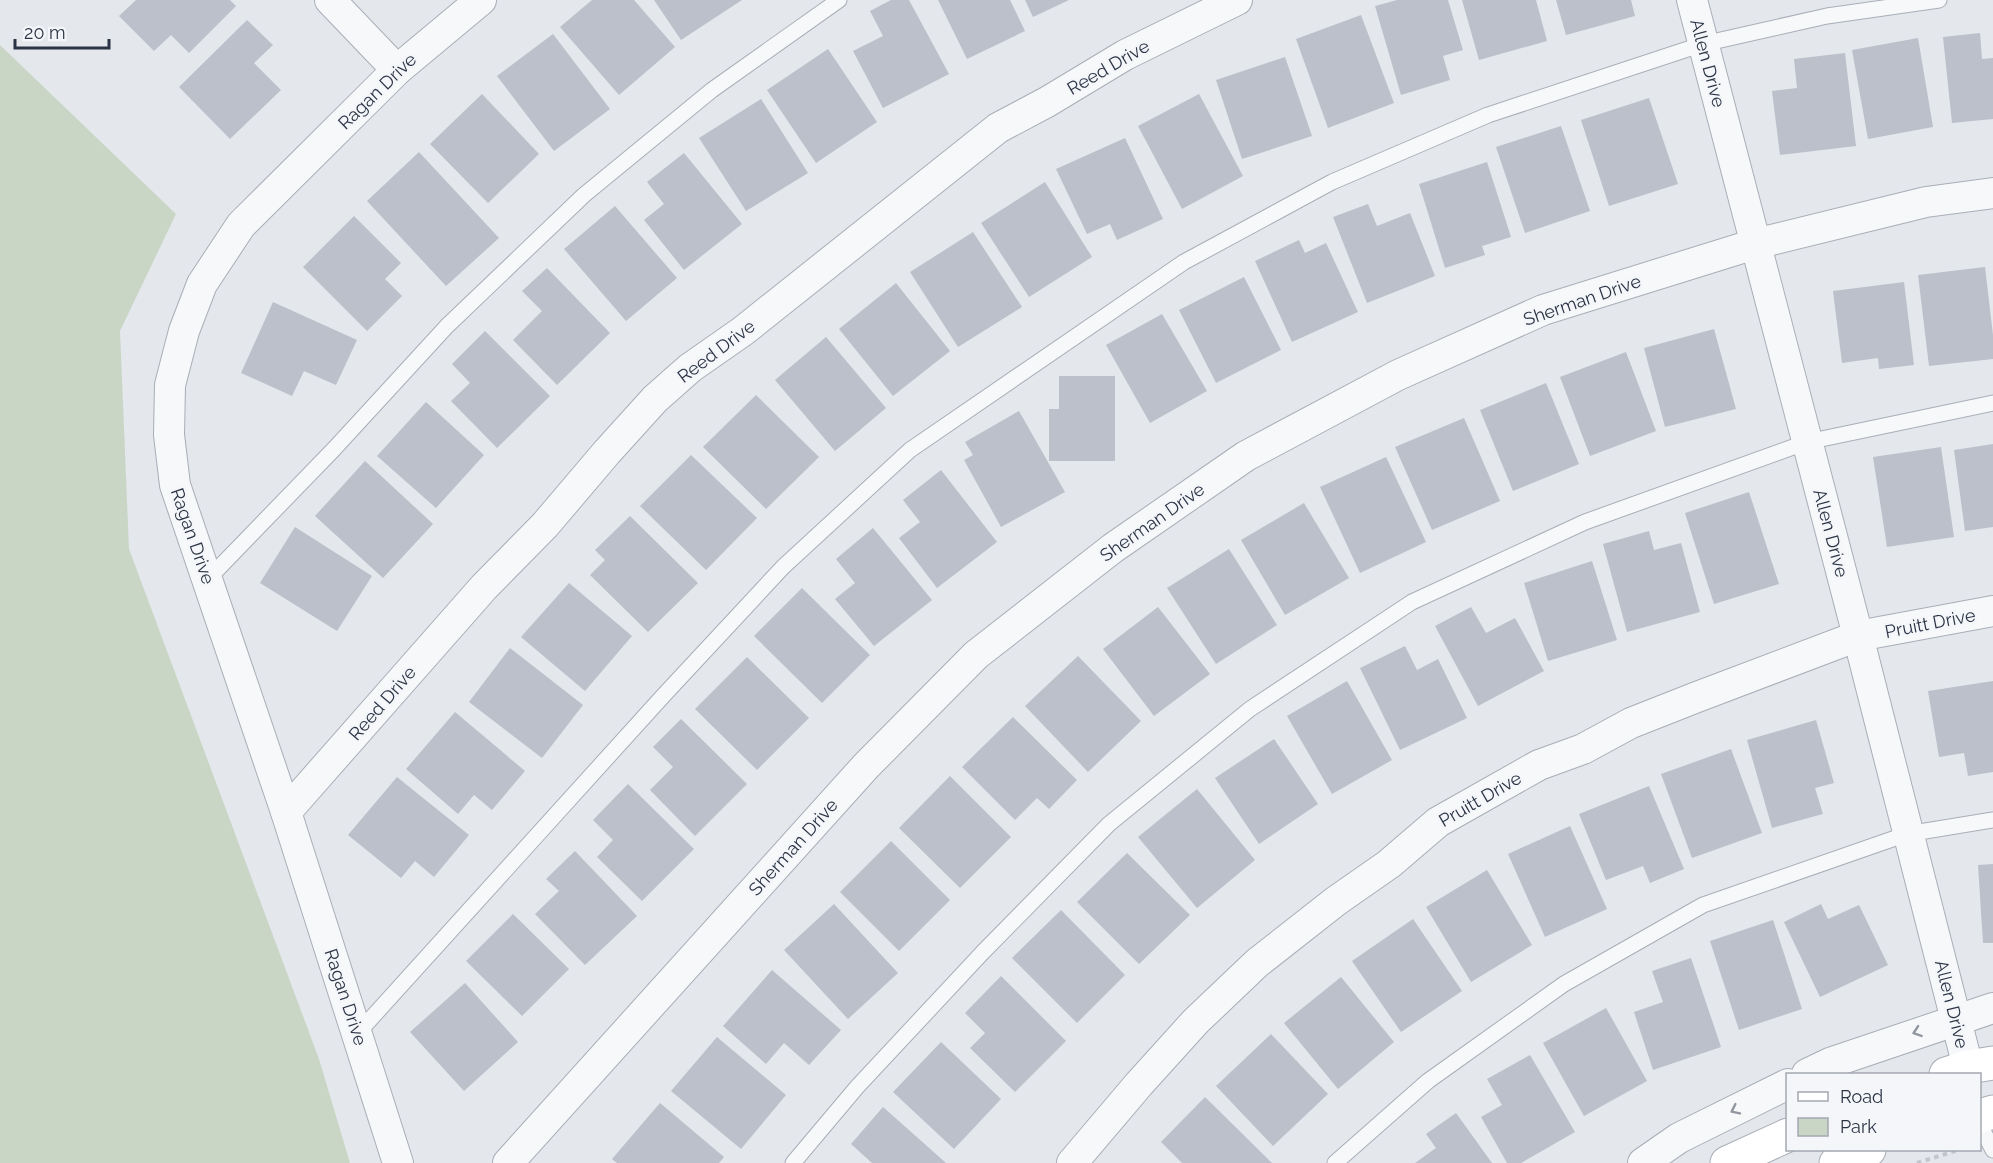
<svg xmlns="http://www.w3.org/2000/svg" width="1993" height="1163" font-family="Raleway,sans-serif">
<rect width="100%" height="100%" fill="#e4e7ec"/>
<path fill="#c9d6c5" d="M0,45L176,214L120,331L129,549L319,1059L350,1163H0Z"/>
<g fill="#bbc0ca">
<path d="M136,0H230L236,6L189,53L171,35L154,51L119,16Z"/>
<path d="M592,0H634L675,47L619,95L560,27Z"/>
<path d="M654,0H742L681,40Z"/>
<path d="M891,0H909L949,74L883,108L853,51L883,36L870,11Z"/>
<path d="M938,0H1010L1025,31L967,59Z"/>
<path d="M1025,0H1069L1033,17Z"/>
<path d="M1397,0H1448L1463,50L1443,56L1450,80L1401,95L1375,6Z"/>
<path d="M1462,0H1536L1547,41L1479,60Z"/>
<path d="M1556,0H1631L1635,16L1566,35Z"/>
<path d="M1361,15L1394,103L1328,128L1296,39Z"/>
<path d="M247,20L273,45L254,63L281,90L230,139L179,87Z"/>
<path d="M1980,33L1982,59L1993,58V119L1952,123L1943,37Z"/>
<path d="M553,34L610,109L554,151L497,76Z"/>
<path d="M1918,38L1933,127L1868,139L1852,50Z"/>
<path d="M828,49L877,122L816,163L767,90Z"/>
<path d="M1845,53L1856,146L1780,155L1772,91L1797,88L1794,59Z"/>
<path d="M1285,57L1312,136L1242,159L1216,80Z"/>
<path d="M482,94L539,154L488,203L430,144Z"/>
<path d="M1199,94L1243,176L1182,209L1138,126Z"/>
<path d="M1649,98L1678,184L1609,206L1581,120Z"/>
<path d="M761,99L808,173L746,211L699,138Z"/>
<path d="M1561,126L1590,211L1525,233L1496,147Z"/>
<path d="M1125,138L1163,219L1117,240L1110,224L1087,234L1056,169Z"/>
<path d="M419,152L499,238L446,286L367,201Z"/>
<path d="M684,153L742,224L684,270L644,220L664,204L647,182Z"/>
<path d="M1487,162L1511,237L1482,246L1485,255L1445,268L1419,184Z"/>
<path d="M1045,182L1092,257L1029,297L981,223Z"/>
<path d="M1368,204L1377,226L1410,213L1435,276L1367,303L1333,217Z"/>
<path d="M615,206L677,278L626,321L564,249Z"/>
<path d="M354,216L401,263L385,279L402,296L367,331L303,267Z"/>
<path d="M973,232L1022,307L958,347L910,272Z"/>
<path d="M1299,240L1305,253L1326,243L1358,312L1292,342L1255,261Z"/>
<path d="M1985,267L1993,335V359L1929,366L1918,275Z"/>
<path d="M547,268L610,333L557,385L513,340L542,311L522,291Z"/>
<path d="M1244,277L1281,350L1216,383L1179,310Z"/>
<path d="M1904,282L1914,365L1879,369L1878,358L1842,363L1833,291Z"/>
<path d="M896,283L950,351L893,396L839,329Z"/>
<path d="M273,302L357,340L336,385L304,371L292,396L241,373Z"/>
<path d="M1162,314L1207,391L1150,423L1106,345Z"/>
<path d="M1714,329L1736,409L1665,427L1644,348Z"/>
<path d="M485,331L550,396L497,448L451,401L470,383L452,364Z"/>
<path d="M826,337L886,408L835,451L775,380Z"/>
<path d="M1626,352L1656,431L1590,456L1560,377Z"/>
<path d="M1059,376H1115V461H1049V409H1059Z"/>
<path d="M1546,383L1579,464L1513,491L1480,410Z"/>
<path d="M756,395L819,457L766,509L703,447Z"/>
<path d="M426,402L484,455L436,508L377,456Z"/>
<path d="M1019,411L1065,492L1001,527L964,460L973,455L965,442Z"/>
<path d="M1464,418L1500,501L1432,530L1395,447Z"/>
<path d="M1993,444V527L1965,531L1954,450Z"/>
<path d="M1941,447L1954,537L1887,547L1873,457Z"/>
<path d="M691,455L757,518L706,570L640,506Z"/>
<path d="M1386,457L1426,542L1360,573L1320,487Z"/>
<path d="M365,461L433,524L383,578L315,516Z"/>
<path d="M941,470L997,542L937,588L899,538L920,522L903,500Z"/>
<path d="M1749,492L1779,584L1714,604L1685,513Z"/>
<path d="M1304,503L1349,578L1285,615L1241,540Z"/>
<path d="M630,516L698,583L648,632L590,575L605,560L595,550Z"/>
<path d="M295,527L372,576L337,631L260,583Z"/>
<path d="M873,528L932,600L874,646L835,599L855,583L836,559Z"/>
<path d="M1649,531L1654,550L1681,543L1700,612L1627,632L1603,544Z"/>
<path d="M1229,549L1277,625L1216,664L1167,588Z"/>
<path d="M1592,561L1617,640L1548,661L1524,583Z"/>
<path d="M569,583L632,636L585,691L521,637Z"/>
<path d="M802,588L870,655L822,703L754,636Z"/>
<path d="M1158,607L1210,674L1154,716L1103,649Z"/>
<path d="M1471,607L1486,633L1515,618L1544,671L1478,706L1435,626Z"/>
<path d="M1405,646L1417,670L1438,659L1467,718L1400,750L1360,668Z"/>
<path d="M510,648L583,705L542,758L469,702Z"/>
<path d="M1078,656L1141,721L1088,772L1025,706Z"/>
<path d="M747,657L809,718L757,770L695,709Z"/>
<path d="M1347,681L1392,760L1332,794L1287,716Z"/>
<path d="M1993,681V772L1968,776L1964,753L1939,757L1928,691Z"/>
<path d="M455,712L525,771L492,810L474,795L458,814L406,769Z"/>
<path d="M1013,717L1077,780L1049,809L1037,798L1015,820L962,767Z"/>
<path d="M681,719L747,784L695,836L650,790L673,767L653,747Z"/>
<path d="M1816,720L1834,783L1815,788L1823,814L1772,828L1747,740Z"/>
<path d="M1274,739L1318,804L1259,844L1215,778Z"/>
<path d="M1731,749L1762,833L1692,858L1661,774Z"/>
<path d="M950,776L1011,837L960,888L899,828Z"/>
<path d="M397,777L469,835L434,877L415,861L401,878L348,835Z"/>
<path d="M628,784L694,849L642,901L597,857L613,840L593,820Z"/>
<path d="M1649,786L1684,869L1650,883L1643,866L1606,880L1579,814Z"/>
<path d="M1197,789L1255,860L1197,908L1138,837Z"/>
<path d="M1570,826L1607,909L1545,937L1508,854Z"/>
<path d="M891,841L950,900L899,951L840,892Z"/>
<path d="M575,851L637,916L585,965L535,914L559,891L546,879Z"/>
<path d="M1127,853L1190,915L1139,964L1077,902Z"/>
<path d="M1993,864V943H1983L1978,865Z"/>
<path d="M1487,870L1532,945L1471,982L1426,907Z"/>
<path d="M834,904L898,973L848,1019L784,950Z"/>
<path d="M1821,904L1828,919L1859,905L1888,965L1820,997L1784,922Z"/>
<path d="M1061,910L1125,975L1077,1023L1012,958Z"/>
<path d="M513,914L569,969L522,1016L466,961Z"/>
<path d="M1413,919L1462,991L1401,1032L1352,961Z"/>
<path d="M1773,920L1802,1009L1739,1030L1710,941Z"/>
<path d="M1691,958L1721,1047L1653,1070L1634,1012L1663,1002L1652,971Z"/>
<path d="M772,970L841,1030L809,1065L784,1043L766,1064L723,1026Z"/>
<path d="M1001,976L1066,1041L1015,1092L970,1048L985,1033L965,1013Z"/>
<path d="M1341,977L1394,1042L1338,1089L1284,1023Z"/>
<path d="M465,983L518,1042L464,1091L410,1032Z"/>
<path d="M1606,1008L1647,1081L1584,1116L1543,1043Z"/>
<path d="M1271,1034L1328,1094L1273,1146L1216,1086Z"/>
<path d="M717,1037L786,1095L741,1149L671,1091Z"/>
<path d="M941,1042L1001,1099L954,1149L893,1092Z"/>
<path d="M1530,1055L1575,1132L1521,1163H1507L1481,1117L1502,1105L1487,1079Z"/>
<path d="M1205,1097L1272,1163H1182L1161,1142Z"/>
<path d="M660,1103L724,1157L719,1163H617L612,1159Z"/>
<path d="M883,1107L946,1163H872L851,1144Z"/>
<path d="M1456,1113L1492,1163H1415L1436,1148L1426,1134Z"/>
</g>
<g fill="none" stroke-linecap="round" stroke-linejoin="round">
<defs>
<g id="service">
<path d="M208,579L334,449L447,326L584,195L712,90L839,0"/>
<path d="M357,1034L663,696L783,567L910,450L1184,262L1332,182L1488,115L1703,44L1827,16L1939,0"/>
<path d="M1980,1125L1993,1150"/>
<path d="M793,1163L857,1087L983,952L1109,824L1250,709L1412,602L1585,522L1807,442L1993,403"/>
<path d="M1335,1163L1428,1081L1564,984L1703,905L1907,834L1993,820"/>
</g>
<g id="minor">
<path d="M330,0L397,70"/>
<path d="M1692,0L1858,636L1968,1067"/>
<path d="M286,812L484,587L545,525L607,452L655,399L690,368L743,331L998,128L1047,102L1125,55L1237,0"/>
<path d="M1807,1074L1830,1063L1993,1008"/>
<path d="M398,1163L286,812L175,485L169,435L170,385L184,331L202,284L241,225L397,70L481,0"/>
<path d="M508,1163L866,766L976,655L1113,548L1246,456L1398,375L1543,310L1755,244L1926,202L1993,193"/>
<path d="M1072,1163L1139,1084L1196,1021L1257,963L1336,901L1389,864L1438,822L1539,765L1583,749L1631,723L1697,697L1858,636L1993,611"/>
<path d="M1643,1163L1679,1138L1788,1084"/>
</g>
<g id="secondary">
<path d="M1946,1074L1968,1067L1993,1063"/>
<path d="M1980,1116L1993,1112"/>
<path d="M1727,1163L1788,1135"/>
<path d="M1836,1163L1869,1150"/>
</g>
</defs>
<use href="#service" stroke="#a9aeb7" stroke-width="17"/>
<use href="#minor" stroke="#a9aeb7" stroke-width="32"/>
<use href="#secondary" stroke="#a9aeb7" stroke-width="35"/>
<path stroke="#c2c5cb" stroke-width="4" stroke-dasharray="4.5 4.5" stroke-linecap="butt" d="M1917,1163L1958,1150"/>
<use href="#service" stroke="#f7f8fa" stroke-width="15"/>
<use href="#minor" stroke="#f7f8fa" stroke-width="30"/>
<use href="#secondary" stroke="#fff" stroke-width="33"/>
</g>
<defs><path id="oneway-chevron" d="M-2-3.5L2.5 0L-2 3.5" fill="none" stroke-width="1.6" stroke-linecap="round" stroke-linejoin="round" transform="scale(1.5)"/></defs>
<g stroke="#9196a0">
<use href="#oneway-chevron" transform="translate(1917 1032) rotate(161)"/>
<use href="#oneway-chevron" transform="translate(1735 1110) rotate(154)"/>
</g>
<g text-anchor="middle" dominant-baseline="central" stroke-width="5" stroke-linejoin="round" paint-order="stroke">
<g font-size="18" fill="#2b3445" stroke="#f4f6f9">
<text transform="translate(1708 63) rotate(75)">Allen Drive</text>
<text transform="translate(1108 67) rotate(-30)">Reed Drive</text>
<text transform="translate(377 91) rotate(-44)">Ragan Drive</text>
<text transform="translate(1582 300) rotate(-19)">Sherman Drive</text>
<text transform="translate(716 351) rotate(-37)">Reed Drive</text>
<text transform="translate(1152 522) rotate(-35)">Sherman Drive</text>
<text transform="translate(1831 533) rotate(75)">Allen Drive</text>
<text transform="translate(193 536) rotate(71)">Ragan Drive</text>
<text transform="translate(1930 623) rotate(-11)">Pruitt Drive</text>
<text transform="translate(382 703) rotate(-49)">Reed Drive</text>
<text transform="translate(1480 799) rotate(-30)">Pruitt Drive</text>
<text transform="translate(793 847) rotate(-48)">Sherman Drive</text>
<text transform="translate(346 997) rotate(72)">Ragan Drive</text>
<text transform="translate(1952 1004) rotate(76)">Allen Drive</text>
</g>
</g>
<rect x="1786" y="1073" width="195" height="78" fill="#f4f6f9" stroke="#a4a8b1" stroke-width="1.5"/>
<rect x="1798" y="1092" width="30" height="9" fill="#ffffff" stroke="#a4a8b1" stroke-width="1.5"/>
<text x="1840" y="1103" font-size="18" fill="#2b3445">Road</text>
<rect x="1798" y="1118" width="30" height="18" fill="#c9d6c5" stroke="#a4a8b1" stroke-width="1.5"/>
<text x="1840" y="1133" font-size="18" fill="#2b3445">Park</text>
<path d="M15 39v9h94v-9" fill="none" stroke="#2b3445" stroke-width="3"/>
<text x="24" y="39" font-size="18" fill="#2b3445" stroke="#f4f6f9" stroke-width="4.5" paint-order="stroke">20 m</text>
</svg>
